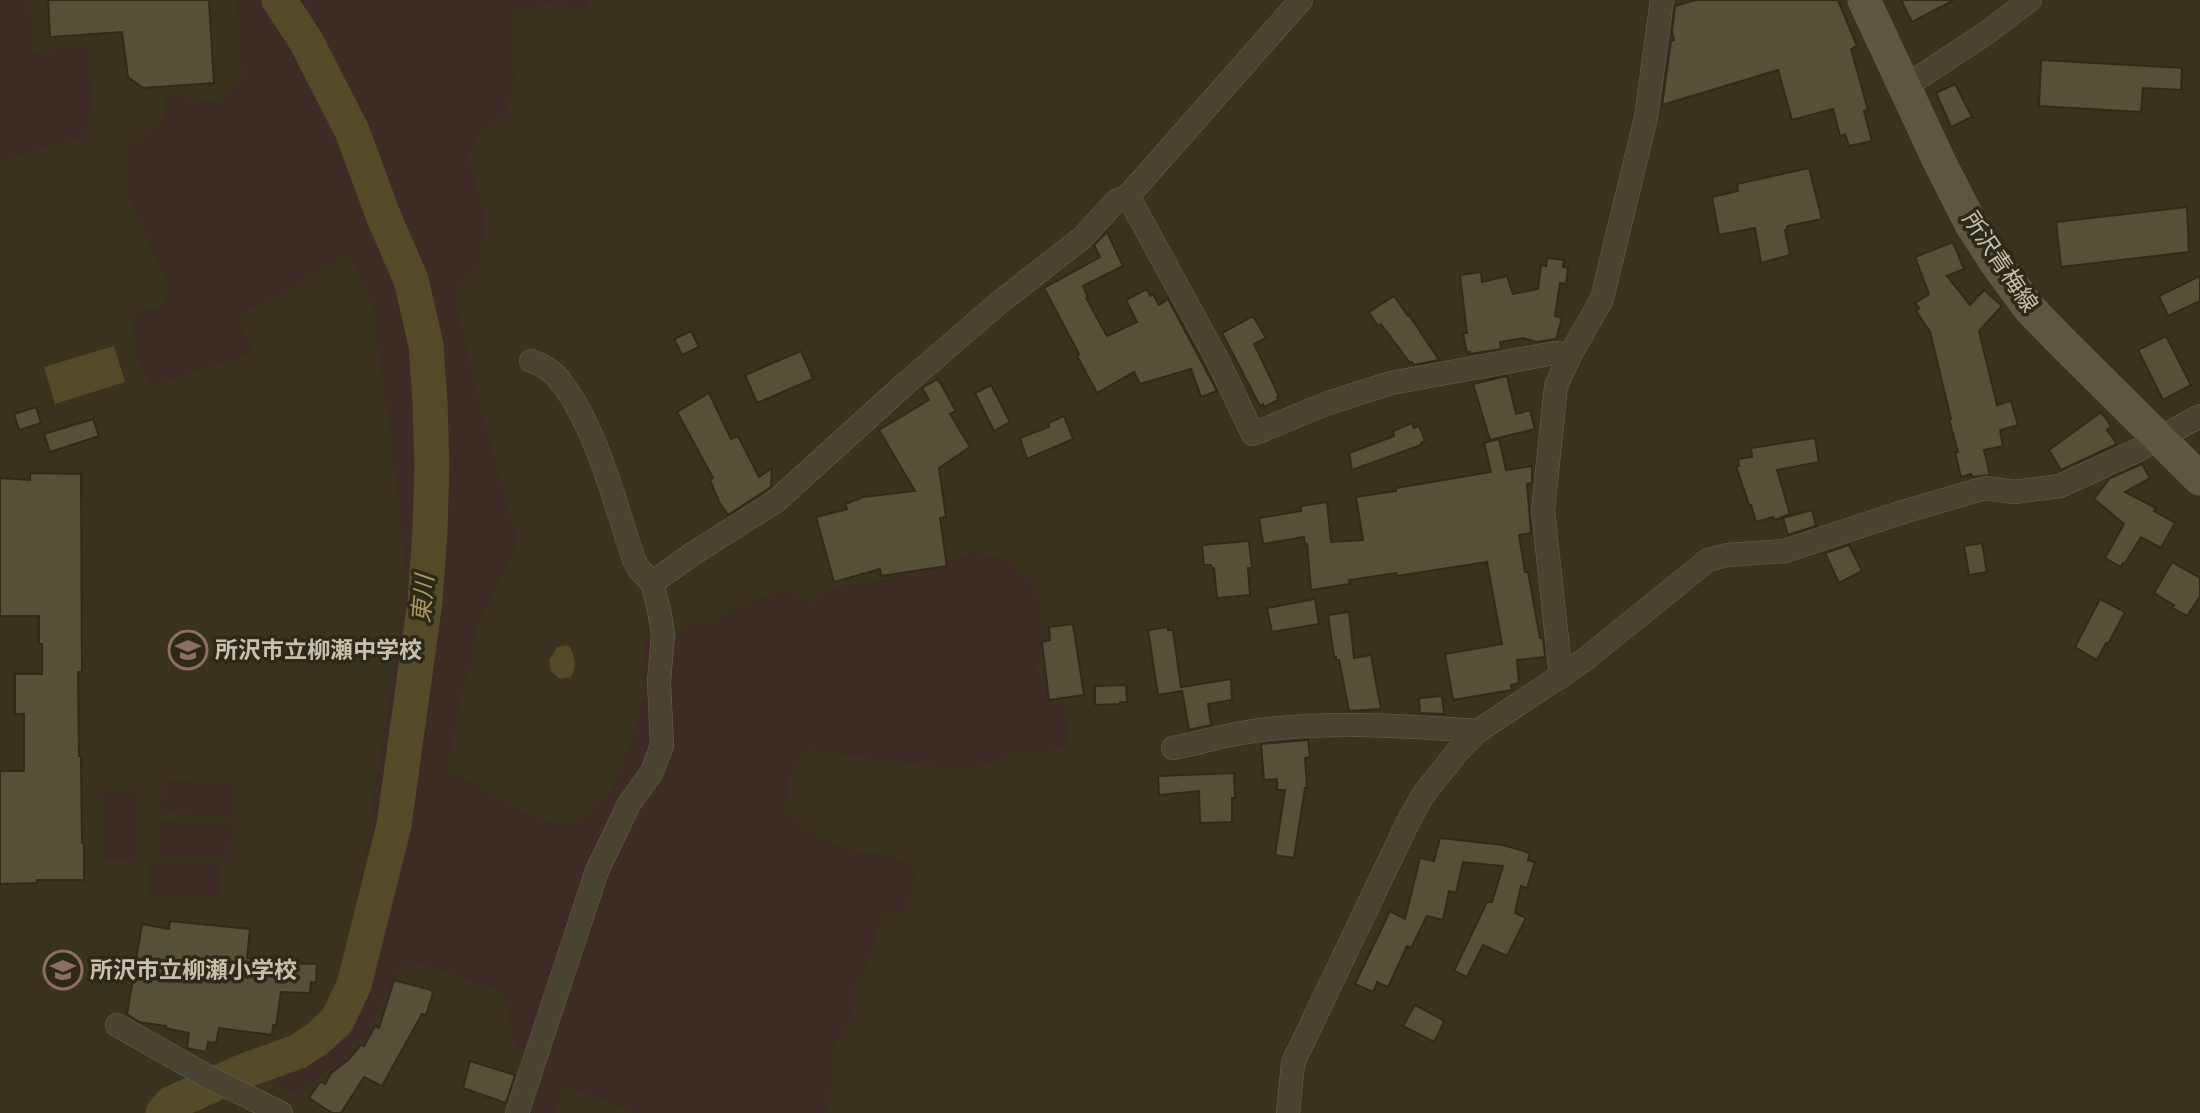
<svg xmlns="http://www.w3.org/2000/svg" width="2200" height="1113" font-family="'Work Sans','Noto Sans JP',sans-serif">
<rect width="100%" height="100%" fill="#38321f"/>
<g fill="#3d2b25">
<path d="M0,0H29L32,52L87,47L92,100L85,136L0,160Z"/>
<path d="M237,0H589V8C563,5 536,2 511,12L514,80L506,114L483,128L467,154L485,219L478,266L453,294L482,414L517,542L474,632L473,658L460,697L446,773L467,780L525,813L551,822L580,823L612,789L633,738L644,692L643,641L678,635L691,624L706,625L734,609L761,597L792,592L810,604L830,589L885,580L973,553L1007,559L1041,600L1042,645L1036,670L1052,701L1065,704L1067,748L1010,754L982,765L955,769L805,749L789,778L784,812L820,839L857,852L881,853L909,863L915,876L908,906L899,914L882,913L867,966L854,982V1006L846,1028L833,1046L829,1102L825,1113H636L564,1084L555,1113H522L540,1061L516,1046L503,991L411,960L398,971L367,1033L358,1043H352C347,1066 336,1063 321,1075C308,1085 308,1087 291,1093L276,1084L279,1065L294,1045L317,1029L333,1011L356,908L408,584L391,438L373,306L349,252L263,303L237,314L252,353L152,385L140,367L132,328L139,312L166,305L167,281L128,196L126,148L166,120L165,96L220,101L243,79Z"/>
<path d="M163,780L233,784L231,816L161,812Z"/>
<path d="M102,791H134L135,861H102Z"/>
<path d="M160,821L231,824L229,857L159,854Z"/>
<path d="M150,863L220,866L219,898L149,895Z"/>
</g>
<g fill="#534a27">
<path d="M114,346L125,382L55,404L44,367Z"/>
<path d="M566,645L570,647C575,658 577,666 571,677L560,679L551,671L549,661L557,647Z"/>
</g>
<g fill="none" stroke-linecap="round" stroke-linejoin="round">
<path stroke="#534a27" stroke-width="35" d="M163,1113L172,1103L244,1071L297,1052L317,1039L337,1021L354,985L394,825L425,601L430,530L432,466L430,402L426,345L411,280L383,215L352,131L306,41L279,0"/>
</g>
<g fill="#565038" stroke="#2f2b1a" stroke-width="2">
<path d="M48,0H209L214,83L143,88L128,77L122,32L50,37Z"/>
<path d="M1696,0H1838L1857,46L1851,49L1868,110L1864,111L1872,141L1849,146L1845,134L1840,136L1833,109L1792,120L1778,70L1662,105L1671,41L1674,40L1672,32L1675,6Z"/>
<path d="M1901,0H1954L1912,22Z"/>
<path d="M2041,60L2182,68L2181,90L2143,88L2141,112L2039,106Z"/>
<path d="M1955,84L1972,117L1951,127L1936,93Z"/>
<path d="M1809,168L1822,219L1787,226V230H1785L1790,255L1761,263L1755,228L1719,235L1712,197L1738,191L1737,184Z"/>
<path d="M2187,207L2189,252L2061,267L2056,222Z"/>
<path d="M1107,232L1123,266L1083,286L1088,297L1086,298L1107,336L1137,322L1126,300L1147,289L1150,296L1153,294L1159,305L1168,299L1217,391L1201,397L1191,369L1140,384L1134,372L1097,393L1077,356L1079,354L1044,288L1100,257L1094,245Z"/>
<path d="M1953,242L1964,269L1947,276L1970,305L1984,290L2002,306L1979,331L1997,405L2011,401L2018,425L2000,430L2003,446L1984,450L1990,475L1972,477L1971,474L1961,477L1955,452H1958L1949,419H1951L1930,332L1916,311L1919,308L1915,303L1929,294L1915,257Z"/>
<path d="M1547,258L1564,260L1563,267L1568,268L1566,284L1560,283L1555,316L1562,318L1556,339L1537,342L1523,338L1500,342L1501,349L1470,354V352L1467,353L1463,333H1467L1460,275L1481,272L1482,282L1507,276L1513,294L1538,289L1541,265L1546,266Z"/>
<path d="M2200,276V301L2168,316L2159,296Z"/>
<path d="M1394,296L1408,316L1409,315L1439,360L1414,365L1412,362L1410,363L1381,324L1378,326L1369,312Z"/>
<path d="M1253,316L1266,338L1254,344L1279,396L1277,397L1278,400L1264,407L1263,404L1260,406L1222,333Z"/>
<path d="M691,331L699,347L682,355L674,339Z"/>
<path d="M2166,336L2191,385L2163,400L2138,350Z"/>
<path d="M801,351L813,379L757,403L745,375Z"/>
<path d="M1507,376L1516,414L1530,410L1535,429L1490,440L1473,384Z"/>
<path d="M938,379L956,411L950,414L970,447L939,468L946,517L940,518L947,566L881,576L880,569L834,582L816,517L847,509L845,504L863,497L915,491L879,430L929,400L922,388Z"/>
<path d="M991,385L1010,422L994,431L975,393Z"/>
<path d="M709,393L731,439L738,436L759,477L772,468L771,487L728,515L719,502L710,480L713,478L677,412Z"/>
<path d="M36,407L41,423L19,430L14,414Z"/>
<path d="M2101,412L2111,426L2107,430L2117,444L2061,470L2049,450Z"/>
<path d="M1064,416L1073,439L1027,459L1020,438L1049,427L1048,423Z"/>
<path d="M93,419L99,436L50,452L44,434Z"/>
<path d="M1412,423L1414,428L1419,426L1425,441L1421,443V445L1352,470L1349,453L1394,436L1393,431Z"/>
<path d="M1815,438L1819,462L1777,470L1790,514L1775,520L1773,517L1756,522L1751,505H1749L1736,466H1739L1738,459L1752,457L1751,448Z"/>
<path d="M1499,439L1506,470L1532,466V483L1527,484L1531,533L1519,535L1525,572H1528L1540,638H1543L1545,657L1517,660L1519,683L1511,685L1512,690L1453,700L1445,654L1502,644L1487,562L1397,576L1396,573L1349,580L1350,584L1311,590L1307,544H1305L1304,537L1263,544L1259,518L1301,511V506L1327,502L1331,542L1363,540L1356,497L1396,491V488L1491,472L1484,443Z"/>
<path d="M2142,464L2150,478L2125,492L2156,508L2154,511L2175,523L2161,548L2141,537L2124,565L2123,563L2121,567L2105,558L2124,524L2094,499L2110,478Z"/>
<path d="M30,473L81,474L82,672H78L79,756H81L82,843L84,844V880H37V883L0,884V771H24V714H15V674H42V644H39V616H0V478L30,480Z"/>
<path d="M1812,510L1816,526L1788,535L1783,518Z"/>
<path d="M1249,541L1252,568H1248L1250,595L1217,598L1214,568H1212L1211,565H1204L1202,545Z"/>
<path d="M1982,543L1987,572L1969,575L1964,546Z"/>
<path d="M1849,545L1862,571L1839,583L1825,553Z"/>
<path d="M2172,562L2200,578V596L2187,616L2172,608L2174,605L2154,593Z"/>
<path d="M1315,599L1319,624L1272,632L1267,608Z"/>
<path d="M2100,599L2125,612L2108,644L2106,643L2097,660L2075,647Z"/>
<path d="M1349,612L1354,658L1371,655L1381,709L1349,711L1339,660H1336V657H1334L1328,615Z"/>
<path d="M1073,624L1084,695L1049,700L1042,642L1050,640L1049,627Z"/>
<path d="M1168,627V630H1173L1181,687L1231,679L1232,700L1208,704L1211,725L1189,730L1182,691L1158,695L1148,630Z"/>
<path d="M1126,685L1127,702H1120V704L1095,705V686Z"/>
<path d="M1442,696L1444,714L1420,713L1419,698Z"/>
<path d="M1308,740L1310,757L1305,758L1307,788H1305L1294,858L1275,855L1285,790H1277V779L1264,780L1261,744Z"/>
<path d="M1234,773L1235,798H1232V822L1200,823L1199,791L1159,795L1158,776Z"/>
<path d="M1440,838L1503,845L1530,853L1528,860L1535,862L1527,888L1521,886L1515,913L1526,918L1507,956L1483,945L1467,977L1454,971L1487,902H1492L1503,866L1463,862L1456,893L1449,891L1443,920L1427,916L1411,948L1407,946L1388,987L1377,982L1373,992L1355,984L1390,911L1405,919L1420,858L1434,861Z"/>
<path d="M170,921L250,929L247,958L280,960V963L317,964L316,983L311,982L310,993L281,992L276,1026L273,1025L272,1035L219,1028L216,1043L208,1042L206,1052L187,1048L189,1033L165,1028L166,1026L139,1022L127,1014L142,924L169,929Z"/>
<path d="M394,980L431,990L433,993L426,1015L422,1014L382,1086L364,1077L341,1113H332L309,1098L319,1083L322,1082L325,1084L331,1073L348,1060L361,1045L364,1046L375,1026L379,1028Z"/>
<path d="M1415,1005L1443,1020V1024L1434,1042L1403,1026Z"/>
<path d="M470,1061L515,1075L506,1103L463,1088Z"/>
</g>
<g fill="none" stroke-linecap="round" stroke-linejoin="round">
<defs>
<g id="street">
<path d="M1903,88L1985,34L2030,0"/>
<path d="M1128,196L1217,359L1253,434L1328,403L1391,383L1555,353L1570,355"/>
<path d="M531,361C542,364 554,372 561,382C597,429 615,503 634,560L639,569L652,583"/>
<path d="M1561,677L1543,510L1556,386L1570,355L1602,299L1646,117L1662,0"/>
<path d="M1173,748C1198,743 1222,736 1247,732C1321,720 1403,726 1478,731"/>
<path d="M117,1025L212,1079L281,1113"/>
<path d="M517,1113L597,871L629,804L652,772L662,745L659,682L663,634L659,609L652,583L691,555L776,501L905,384L1000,302L1082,238L1116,201L1128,196L1301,0"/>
<path d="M1288,1113L1293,1063L1408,822L1423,795L1458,751L1478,731L1583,661L1708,560L1727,555L1785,551L1903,512L1985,488L2014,492L2060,486L2138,450L2200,416"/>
</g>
<path id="secondary" d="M1864,0L1940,163L1971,224L1996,263L2029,308L2059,339L2200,479"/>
</defs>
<use href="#street" stroke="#666250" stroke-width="24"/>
<use href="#secondary" stroke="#666250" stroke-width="33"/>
<use href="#street" stroke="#494432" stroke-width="23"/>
<use href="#secondary" stroke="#5c5740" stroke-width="32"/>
</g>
<defs>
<symbol id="school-ring" viewBox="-11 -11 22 22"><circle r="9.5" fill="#2d2918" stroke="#8d6e63" stroke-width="1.5"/><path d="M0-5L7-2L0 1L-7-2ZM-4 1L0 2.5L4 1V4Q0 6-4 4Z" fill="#8d6e63"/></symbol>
</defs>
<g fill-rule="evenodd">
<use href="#school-ring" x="166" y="628" width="44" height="44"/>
<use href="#school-ring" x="41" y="948" width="44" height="44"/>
</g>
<g text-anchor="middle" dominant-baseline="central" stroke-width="7" stroke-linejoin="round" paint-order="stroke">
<g font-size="23" fill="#c5c1ad" stroke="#2d2918">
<text transform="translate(2000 262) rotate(56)">所沢青梅線</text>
</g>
<g font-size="23" font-weight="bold" fill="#c5c1ad" stroke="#2d2918" text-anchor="start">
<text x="215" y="650">所沢市立柳瀬中学校</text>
<text x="90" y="970">所沢市立柳瀬小学校</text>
</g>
<g font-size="24" font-style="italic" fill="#a79863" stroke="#2d2918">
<text transform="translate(423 599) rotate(-85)">東川</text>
</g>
</g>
</svg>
